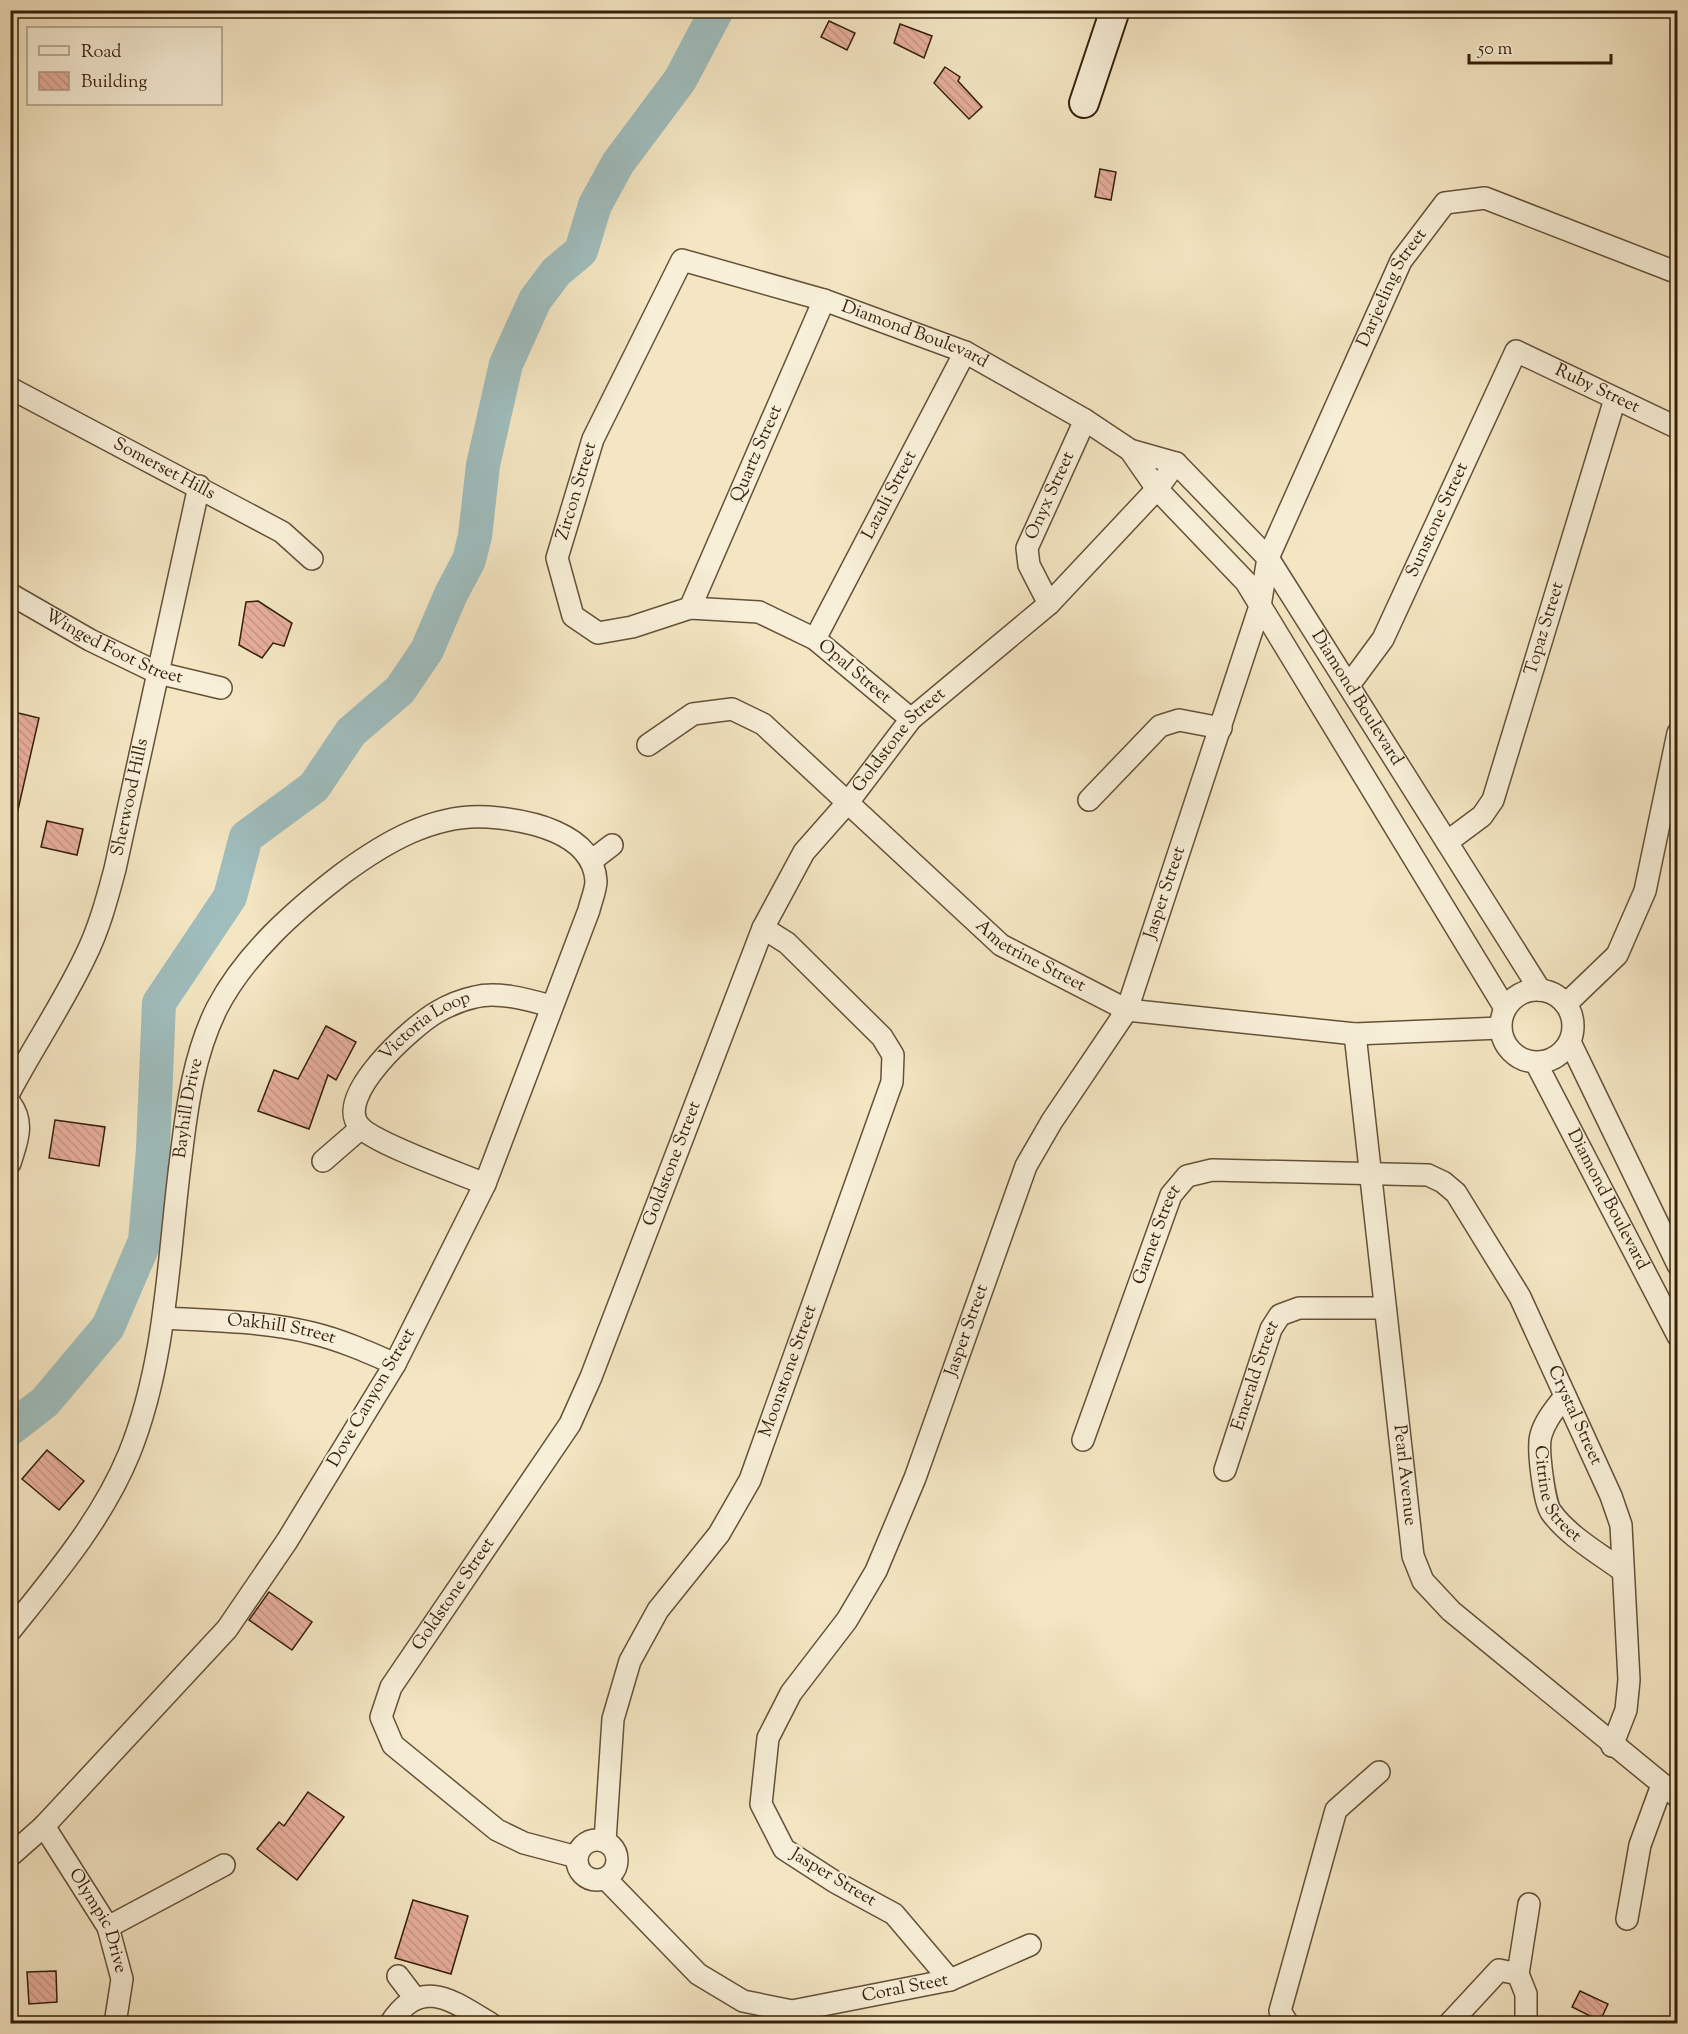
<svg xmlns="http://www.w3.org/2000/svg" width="1688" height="2034" font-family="'Sorts Mill Goudy',serif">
<defs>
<pattern id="building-back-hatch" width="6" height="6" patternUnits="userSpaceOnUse" patternTransform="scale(1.5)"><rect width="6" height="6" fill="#e7af9d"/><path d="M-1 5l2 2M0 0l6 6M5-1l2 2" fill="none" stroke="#c79686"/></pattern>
</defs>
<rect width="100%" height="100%" fill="#f4e6c3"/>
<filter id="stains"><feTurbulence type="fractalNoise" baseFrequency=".00333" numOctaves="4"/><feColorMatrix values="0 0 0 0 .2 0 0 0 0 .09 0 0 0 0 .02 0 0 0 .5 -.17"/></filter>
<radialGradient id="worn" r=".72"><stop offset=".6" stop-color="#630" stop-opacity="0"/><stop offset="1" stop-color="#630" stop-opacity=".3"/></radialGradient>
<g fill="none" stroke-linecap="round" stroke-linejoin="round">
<path stroke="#9fbdbd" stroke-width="34" d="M10,1429L45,1402L108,1327L145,1241L153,1149L159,1003L230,897L246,837L314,787L351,732L400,690L427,650L451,594L469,560L475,536L483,465L506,364L535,300L556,272L581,251L595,205L618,163L680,80L717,10"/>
</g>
<g fill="url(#building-back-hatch)" stroke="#351f0a" stroke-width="1.5">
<path d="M829,21L855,33L847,50L821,37Z"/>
<path d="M900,24L932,36L924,58L894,43Z"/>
<path d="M945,67L960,77L958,81L982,107L969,119L934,83Z"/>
<path d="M1100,169L1116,172L1111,200L1095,197Z"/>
<path d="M258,601L292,623L284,646L273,643L262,658L239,645L246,602Z"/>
<path d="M10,711L39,718L17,814L10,813Z"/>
<path d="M47,821L83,829L77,855L41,847Z"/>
<path d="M326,1026L356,1042L336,1080L328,1075L309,1129L258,1111L274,1070L298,1079Z"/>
<path d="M55,1120L105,1127L99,1166L49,1158Z"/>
<path d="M47,1450L84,1481L59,1510L22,1479Z"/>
<path d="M269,1592L312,1622L292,1650L249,1620Z"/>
<path d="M308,1792L344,1817L297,1880L257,1849L279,1822L284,1826Z"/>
<path d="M413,1900L468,1916L451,1974L395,1958Z"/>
<path d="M56,1971L57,2002L29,2004L27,1972Z"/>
<path d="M1580,1991L1608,2004L1600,2021L1572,2007Z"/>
</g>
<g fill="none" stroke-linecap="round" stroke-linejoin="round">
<defs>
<g id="street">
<path id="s1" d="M10,388L282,532L312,559"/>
<path d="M1130,450L1157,489L1246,582L1505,1008"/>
<path id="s2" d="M10,594L90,640L158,673L221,688"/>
<path id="s3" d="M1049,604L1029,565L1027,548L1085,420"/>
<path id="s4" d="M690,608L824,300"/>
<path id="s5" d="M815,639L965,352"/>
<path id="s6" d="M1349,685L1383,639L1516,351L1678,428"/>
<path id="s7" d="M911,719L815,639L759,612L690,608L632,627L598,633L573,616L557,558L593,439L682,260L824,300L965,352L1085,420L1130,450L1176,463L1268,558L1540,990"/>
<path id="s8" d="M648,745L693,714L732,709L763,724L1001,945L1127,1010L1355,1034L1500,1028"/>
<path d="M1089,800L1160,726L1179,720L1221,728"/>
<path id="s9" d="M1447,842L1482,816L1493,800L1615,399"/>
<path d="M591,861L612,845"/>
<circle cx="1537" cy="1026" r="36"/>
<path d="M1566,1004L1617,955L1645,891L1678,733"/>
<path id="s10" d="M1355,1034L1413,1556L1423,1581L1451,1611L1678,1797"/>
<path d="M1570,1042L1678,1265"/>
<path id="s11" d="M1536,1063L1678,1336"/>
<path id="s12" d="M10,1091C34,1046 63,1003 85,957C99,929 107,899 115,869L199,486"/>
<path d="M10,1103C25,1123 17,1141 10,1163"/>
<path d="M323,1161L361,1128"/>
<path id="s13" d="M485,1184C459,1173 376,1144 360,1127C332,1097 413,1026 437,1012C449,1005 461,1000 475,997C498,991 529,1000 551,1006"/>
<path id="s14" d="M164,1318C213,1321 264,1321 312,1333C341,1340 368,1352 395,1364"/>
<path id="s15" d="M1565,1396C1556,1408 1545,1420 1541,1435C1537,1447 1544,1502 1551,1512C1568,1536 1600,1554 1623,1571"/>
<path id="s16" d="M1083,1440L1171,1195L1187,1176L1212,1170L1428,1175L1443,1182L1456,1193L1520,1297L1611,1496L1621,1525L1629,1680L1626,1710L1612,1746"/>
<path id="s17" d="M1225,1470L1271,1329L1280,1315L1299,1308H1385"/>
<path id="s18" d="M10,1631C54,1576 102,1520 129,1454C167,1360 168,1256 181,1157C187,1106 194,1054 217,1008C245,954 295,910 342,874C384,843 434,813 488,817C527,820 593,832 596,881C596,890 591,901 589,910L485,1184L395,1364L287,1541L227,1629L44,1826L10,1856"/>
<path id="s19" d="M44,1826L108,1927L122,1979L115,2024"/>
<circle cx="597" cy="1860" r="20"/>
<path id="s20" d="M605,1841L613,1719L630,1661L658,1610L719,1534L750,1480L892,1082L893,1055L882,1037L787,943L763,928"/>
<path id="s21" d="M577,1857L524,1843L497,1830L393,1745L381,1717L391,1687L570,1424L591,1377L763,928L804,852L849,801L911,719L1049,604L1157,489L1176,463"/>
<path id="s22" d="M606,1879L698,1974L743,2001L792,2011L950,1980L1030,1945"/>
<path d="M1627,1919L1640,1845L1662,1785"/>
<path d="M108,1927L224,1865"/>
<path d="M1518,1974L1529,1904"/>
<path d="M398,1976L414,1997"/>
<path id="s23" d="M950,1980L894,1914L835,1882L784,1849L761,1804L768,1738L791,1693L847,1620L876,1571L915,1478L1026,1166L1052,1121L1127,1010L1260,606L1268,558L1401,261L1445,203L1485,198L1678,273"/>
<path d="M390,2024C421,1975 453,2001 491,2024"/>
<path d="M1288,2024L1280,2011L1336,1810L1379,1772"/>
<path d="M1449,2024L1499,1970L1518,1974L1526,1994V2024"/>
</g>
<path id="secondary" d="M1084,103L1115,10"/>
</defs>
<use href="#street" stroke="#655138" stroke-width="24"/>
<use href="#secondary" stroke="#351f0a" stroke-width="32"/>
<use href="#street" stroke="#f8efd8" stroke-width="21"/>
<use href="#secondary" stroke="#f8efd8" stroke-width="28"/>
</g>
<g text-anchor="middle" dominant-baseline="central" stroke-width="4.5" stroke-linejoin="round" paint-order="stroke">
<g font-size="18" fill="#351f0a" stroke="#f8efd8">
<text stroke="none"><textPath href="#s23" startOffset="1920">Darjeeling Street</textPath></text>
<text stroke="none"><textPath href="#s7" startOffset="1011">Diamond Boulevard</textPath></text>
<text stroke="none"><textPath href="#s6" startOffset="464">Ruby Street</textPath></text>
<text stroke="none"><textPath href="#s4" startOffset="168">Quartz Street</textPath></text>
<text stroke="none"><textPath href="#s1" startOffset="174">Somerset Hills</textPath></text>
<text stroke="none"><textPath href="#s7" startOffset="512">Zircon Street</textPath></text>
<text stroke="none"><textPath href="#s3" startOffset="118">Onyx Street</textPath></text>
<text stroke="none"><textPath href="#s5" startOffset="162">Lazuli Street</textPath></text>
<text stroke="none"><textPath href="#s6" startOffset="188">Sunstone Street</textPath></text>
<text stroke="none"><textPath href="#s9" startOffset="242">Topaz Street</textPath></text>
<text stroke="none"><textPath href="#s2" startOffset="117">Winged Foot Street</textPath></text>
<text transform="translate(854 672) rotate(40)">Opal Street</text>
<text stroke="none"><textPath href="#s7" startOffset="1602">Diamond Boulevard</textPath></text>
<text stroke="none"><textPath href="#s21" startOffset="1365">Goldstone Street</textPath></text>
<text stroke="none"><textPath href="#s12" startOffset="320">Sherwood Hills</textPath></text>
<text stroke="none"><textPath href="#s23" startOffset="1272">Jasper Street</textPath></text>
<text stroke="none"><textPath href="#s8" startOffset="484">Ametrine Street</textPath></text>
<text stroke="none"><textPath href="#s13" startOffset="270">Victoria Loop</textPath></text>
<text stroke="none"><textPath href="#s18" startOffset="566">Bayhill Drive</textPath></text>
<text stroke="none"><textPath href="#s21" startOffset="879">Goldstone Street</textPath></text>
<text stroke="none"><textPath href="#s11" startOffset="154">Diamond Boulevard</textPath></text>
<text stroke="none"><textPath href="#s16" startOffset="218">Garnet Street</textPath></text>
<text stroke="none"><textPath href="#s14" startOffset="118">Oakhill Street</textPath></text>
<text stroke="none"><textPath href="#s23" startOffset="788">Jasper Street</textPath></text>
<text stroke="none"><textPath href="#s20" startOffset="516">Moonstone Street</textPath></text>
<text stroke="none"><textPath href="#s17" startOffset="99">Emerald Street</textPath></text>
<text transform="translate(372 1398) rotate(-60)">Dove Canyon Street</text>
<text stroke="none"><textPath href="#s16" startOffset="813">Crystal Street</textPath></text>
<text stroke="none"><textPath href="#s10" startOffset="444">Pearl Avenue</textPath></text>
<text stroke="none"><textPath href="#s15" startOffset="110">Citrine Street</textPath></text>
<text stroke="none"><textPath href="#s21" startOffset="393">Goldstone Street</textPath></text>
<text transform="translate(833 1878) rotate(31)">Jasper Street</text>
<text stroke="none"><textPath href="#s19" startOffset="110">Olympic Drive</textPath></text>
<text stroke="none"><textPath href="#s22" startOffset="350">Coral Steet</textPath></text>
</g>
</g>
<rect width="1688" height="2034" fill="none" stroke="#f4e6c3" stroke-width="36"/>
<rect x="12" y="12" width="1664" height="2010" fill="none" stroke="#351f0a" stroke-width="3"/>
<rect x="18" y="18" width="1652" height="1998" fill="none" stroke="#351f0a" stroke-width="1.5"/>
<rect x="27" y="27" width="195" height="78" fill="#f8efd8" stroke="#aa9c86" stroke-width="1.5"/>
<rect x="39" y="46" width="30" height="9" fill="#f8efd8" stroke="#aa9c86" stroke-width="1.5"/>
<text x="81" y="57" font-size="18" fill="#351f0a">Road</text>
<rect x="39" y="72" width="30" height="18" fill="url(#building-back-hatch)" stroke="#aa9c86" stroke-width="1.5"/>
<text x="81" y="87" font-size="18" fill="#351f0a">Building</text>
<path d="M1469 54v9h142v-9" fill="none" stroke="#351f0a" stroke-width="3"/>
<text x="1478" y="54" font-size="18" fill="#351f0a" stroke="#f8efd8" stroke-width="4.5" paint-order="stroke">50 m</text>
<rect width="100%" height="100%" filter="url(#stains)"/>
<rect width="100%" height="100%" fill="url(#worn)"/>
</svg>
